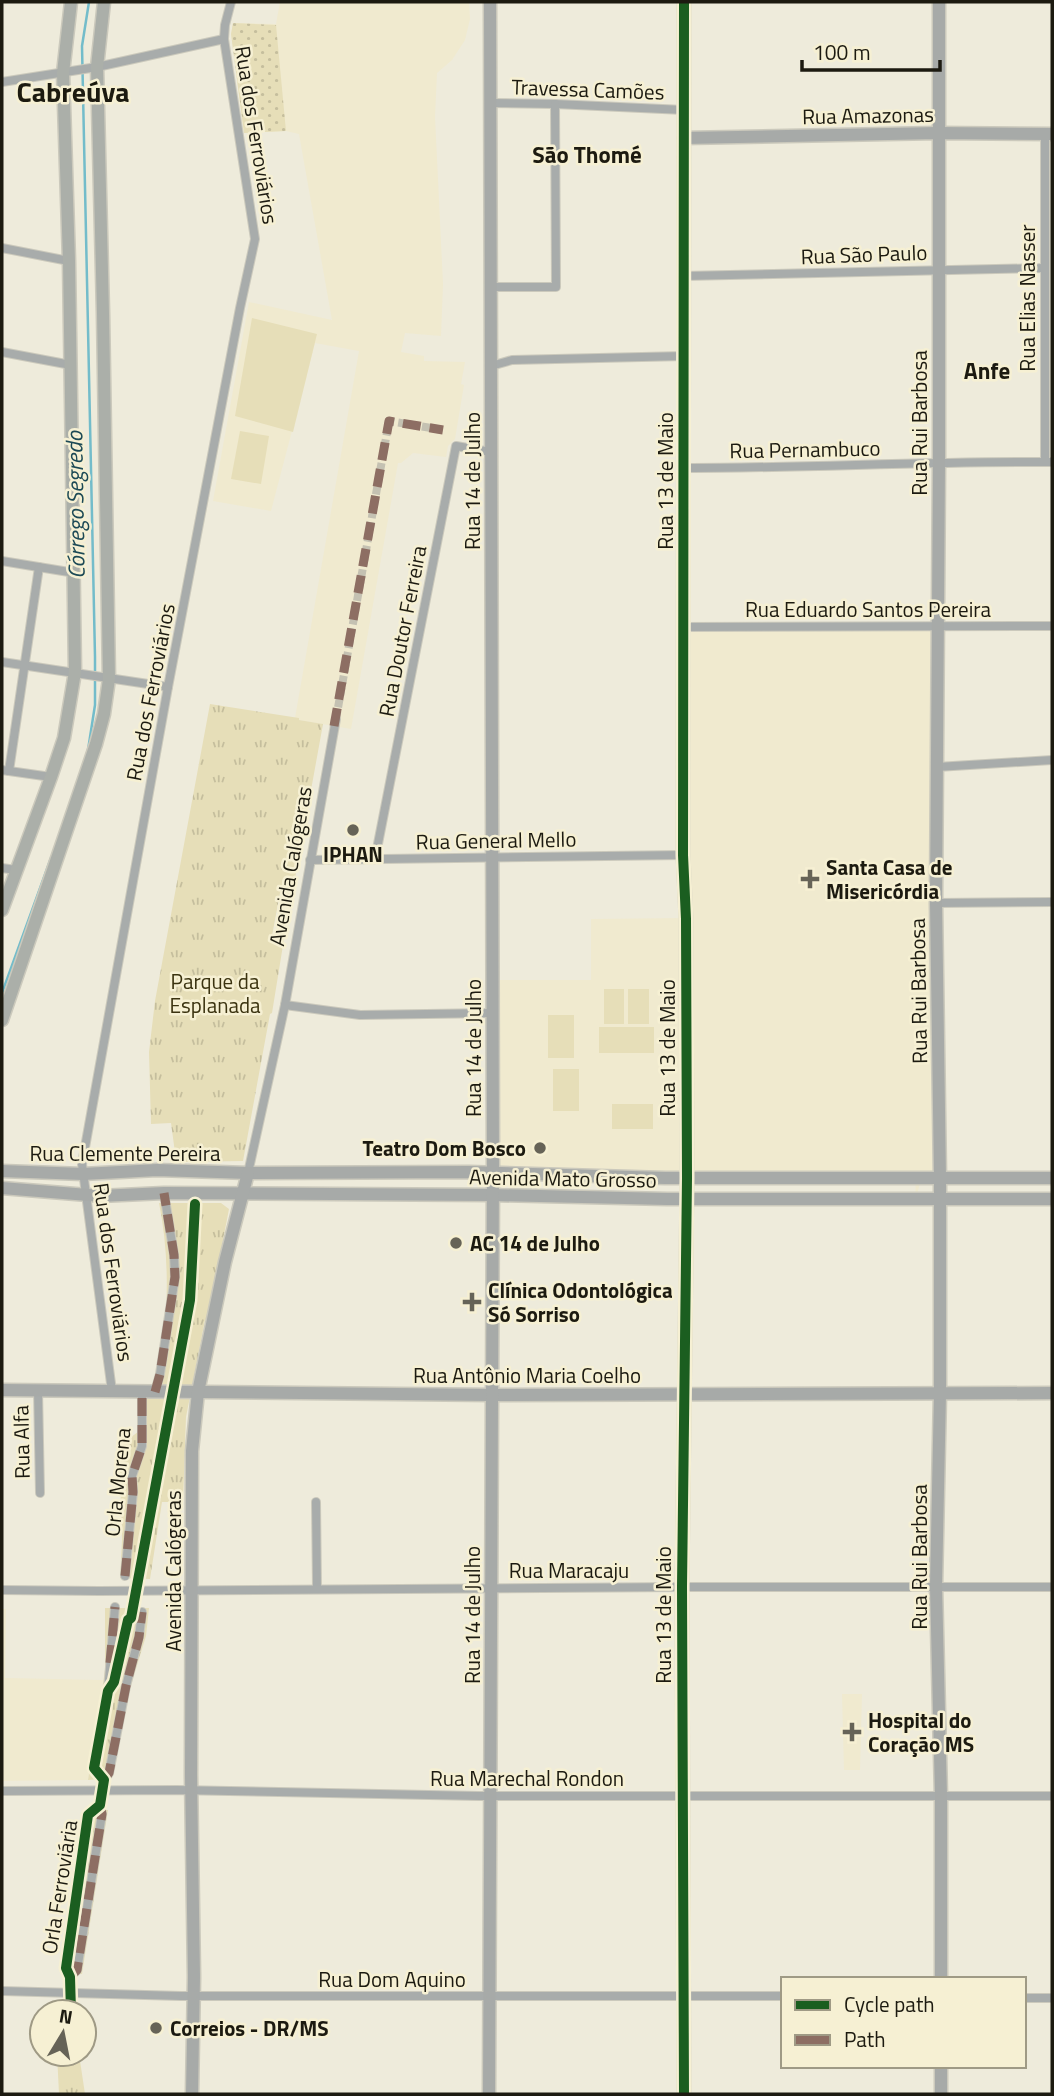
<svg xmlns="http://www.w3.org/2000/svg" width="1054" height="2096" font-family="'Titillium Web',sans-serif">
<defs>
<pattern id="grass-dots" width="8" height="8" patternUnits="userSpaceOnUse" patternTransform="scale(1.75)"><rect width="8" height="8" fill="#e6deb8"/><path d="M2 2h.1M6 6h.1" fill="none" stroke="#c5be9d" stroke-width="1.8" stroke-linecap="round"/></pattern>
<pattern id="park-tufts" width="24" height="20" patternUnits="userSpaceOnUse" patternTransform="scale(1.75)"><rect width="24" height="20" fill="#e6deb8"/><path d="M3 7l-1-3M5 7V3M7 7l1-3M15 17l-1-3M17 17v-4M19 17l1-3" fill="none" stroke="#c5be9d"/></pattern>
</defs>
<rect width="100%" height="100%" fill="#eeebdb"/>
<g fill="#f0eacf">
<path d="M280,2H469L470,19L465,40L452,60L437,73L435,117L443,284L441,336L405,333L401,352L424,356V361L465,362L461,384L464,385L455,439L448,446L446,457L413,453L401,463H398L351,729L299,720V718H295L359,351L315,343L271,511L213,501L249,302L332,320L299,134L286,131L244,133L231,34L233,23L276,24Z"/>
<path d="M937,626L940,1178H921L915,1204L916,1178L493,1172L492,980H591V919L686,918L684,627Z"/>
<path d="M2,1609H6L5,1678L103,1680L88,1780L2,1781Z"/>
<path d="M842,1694H862L860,1770H844Z"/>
</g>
<path fill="url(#grass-dots)" d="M233,23L276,25L286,131L244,133L231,34Z"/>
<g fill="url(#park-tufts)">
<path d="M210,704L299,718V720L323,724L292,895L280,893L272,936L284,939L272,1013L270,1014L243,1161L181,1162L176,1160L171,1123L151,1124L149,1052L155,1001Z"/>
<path d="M159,1203H221L229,1209L208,1318L205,1320L186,1417L183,1502H162L150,1579L120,1578L122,1540L119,1438H130L139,1431C139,1424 138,1416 140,1410C142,1396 155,1384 158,1370C169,1317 170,1257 159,1203Z"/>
<path d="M105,1608H149L146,1636L128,1695L112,1778L88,1780L105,1670Z"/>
<path d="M83,1810H108L82,1974L61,1975Z"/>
<path d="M57,2054H79L85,2094H59Z"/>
</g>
<g fill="#e6deb8">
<path d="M252,318L317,334L293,432L235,416Z"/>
<path d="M240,431L269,436L261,484L231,479Z"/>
<rect x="604" y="989" width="20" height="35"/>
<rect x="628" y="989" width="21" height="35"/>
<rect x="548" y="1015" width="26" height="43"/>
<rect x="599" y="1027" width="55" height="26"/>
<rect x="553" y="1069" width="26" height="42"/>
<rect x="612" y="1104" width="41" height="25"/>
</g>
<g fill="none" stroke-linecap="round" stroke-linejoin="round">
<g stroke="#73bcca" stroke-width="2.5">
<path d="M88,750L95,705V657L82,46L89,2"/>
<path d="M2,993L51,858"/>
</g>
<path stroke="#c4c1b2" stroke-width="8" stroke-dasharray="8 4" stroke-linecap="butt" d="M336,719L389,421L443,430"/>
<defs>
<g id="street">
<path d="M2,82L97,67L224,39"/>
<path d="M490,103L555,104L684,110"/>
<path d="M2,248L69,261"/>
<path d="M684,276L1045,268"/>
<path d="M491,287H556L555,104"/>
<path d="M2,352L71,365"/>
<path d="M491,366L512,360L685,356"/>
<path d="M1045,462V134"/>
<path d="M685,468C807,468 930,461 1052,462"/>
<path d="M2,561L75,573"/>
<path d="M684,627L1052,626"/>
<path d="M2,662L168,687"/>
<path d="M937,767L1052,760"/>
<path d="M2,770L51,777"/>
<path d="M9,771L39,567"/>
<path d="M375,859L456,446L491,452"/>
<path d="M310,860L683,855"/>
<path d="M2,868L16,870"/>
<path d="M936,903L1052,902"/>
<path d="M285,1005L360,1015L493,1013"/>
<path d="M248,1173L285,1005L336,719"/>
<path d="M38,1390L40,1493"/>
<path d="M112,1391L82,1164L168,687L240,308L255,239L224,39L225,25L231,2"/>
<path d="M155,1392L160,1374L175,1277L174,1255L164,1193"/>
<path d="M316,1502L317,1589"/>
<path d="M125,1576L133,1492L132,1476L142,1446V1392"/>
<path d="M2,1590L99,1591L682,1587H1052"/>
<path d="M108,1691L115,1607"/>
<path d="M104,1780L109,1773L126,1686L139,1637L142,1612"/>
<path d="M2,1791L177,1790L479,1796H1052"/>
<path d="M70,1977L77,1970L102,1814L100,1805"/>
<path d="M2,1991L181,1996H783"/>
<path d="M1024,1998H1052"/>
</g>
<g id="secondary">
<path d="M939,2V462L936,903L940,1178V1393L936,1586L941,1796V1979"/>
<path d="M684,138L938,133L1052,134"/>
<path d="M2,1171L83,1174L157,1170L248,1173L469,1172L665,1178H1052"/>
<path d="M2,1188L100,1196L164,1193L492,1195L667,1199H1052"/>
<path d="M2,1390L492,1395L1052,1393"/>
<path d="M941,2066V2094"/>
<path d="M192,2094L194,1977L191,1775L192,1451L198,1392L225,1262L248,1173"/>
<path d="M489,2094L493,1172L490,2"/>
<path d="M684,2094L682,1587L687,1178L686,919L683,855L684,2"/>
</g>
<g id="primary">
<path d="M2,910L51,777L64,738L75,672L69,261L63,73L71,2"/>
<path d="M2,1020L96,744L104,714L109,679L103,313L97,67L104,2"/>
</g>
</defs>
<use href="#street" stroke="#cbc9bc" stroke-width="10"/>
<use href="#secondary" stroke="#cbc9bc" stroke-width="15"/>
<use href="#primary" stroke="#cbc9bc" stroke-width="15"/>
<use href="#street" stroke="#a8acab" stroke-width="8"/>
<use href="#secondary" stroke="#a7aaa8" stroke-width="12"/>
<use href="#primary" stroke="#abafa9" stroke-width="12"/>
<g stroke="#8d6e63" stroke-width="9" stroke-dasharray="18 9" stroke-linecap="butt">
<path d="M334,726L389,421L443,430"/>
<path d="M155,1392L160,1374L175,1277L174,1255L164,1193"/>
<path d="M125,1576L133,1492L132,1476L142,1446V1392"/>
<path d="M110,1663L115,1607"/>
<path d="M104,1780L109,1773L126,1686L139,1637L142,1612"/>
<path d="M70,1977L77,1970L102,1814L100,1805"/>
</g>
<defs>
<g id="cycleway">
<path d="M71,2012L70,1977L66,1968L88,1815L100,1805L104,1780L94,1768L108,1691L114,1682L128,1620L131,1618L190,1300L195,1204"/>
<path d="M684,2094L682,1587L687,1178L686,919L683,855L684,2"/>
</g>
</defs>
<use href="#cycleway" stroke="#f6f0d3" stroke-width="15"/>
<use href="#cycleway" stroke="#1b5e20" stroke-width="10"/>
</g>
<g fill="#666357" stroke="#f6f0d3" stroke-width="2.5">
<circle cx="353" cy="830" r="7"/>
<path d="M806.5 868.5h7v7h7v7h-7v7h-7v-7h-7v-7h7z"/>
<circle cx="540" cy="1148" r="7"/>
<circle cx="456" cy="1243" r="7"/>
<path d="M468.5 1291.5h7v7h7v7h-7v7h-7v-7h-7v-7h7z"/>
<path d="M848.5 1721.5h7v7h7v7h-7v7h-7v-7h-7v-7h7z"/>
<circle cx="156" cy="2028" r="7"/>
</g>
<g text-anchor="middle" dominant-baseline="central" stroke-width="5" stroke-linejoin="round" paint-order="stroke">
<g font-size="21" fill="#1c1a10" stroke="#f6f0d3">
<text transform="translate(588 89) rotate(2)">Travessa Camões</text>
<text transform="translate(868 115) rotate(-1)">Rua Amazonas</text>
<text transform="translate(257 135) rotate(81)">Rua dos Ferroviários</text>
<text transform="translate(864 254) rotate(-2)">Rua São Paulo</text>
<text transform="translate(1027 298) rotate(-90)">Rua Elias Nasser</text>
<text transform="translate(919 423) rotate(-90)">Rua Rui Barbosa</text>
<text transform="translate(805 449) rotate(-1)">Rua Pernambuco</text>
<text transform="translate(472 481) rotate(-90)">Rua 14 de Julho</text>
<text transform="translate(665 481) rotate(-90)">Rua 13 de Maio</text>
<text x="868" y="609">Rua Eduardo Santos Pereira</text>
<text transform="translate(402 631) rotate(-79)">Rua Doutor Ferreira</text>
<text transform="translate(150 692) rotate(-79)">Rua dos Ferroviários</text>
<text transform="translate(496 840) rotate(-1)">Rua General Mello</text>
<text transform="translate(290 866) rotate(-80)">Avenida Calógeras</text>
<text transform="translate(918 991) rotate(-91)">Rua Rui Barbosa</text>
<text transform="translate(473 1048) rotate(-90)">Rua 14 de Julho</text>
<text transform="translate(667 1048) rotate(-90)">Rua 13 de Maio</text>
<text x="125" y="1153">Rua Clemente Pereira</text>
<text transform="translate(563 1178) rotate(1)">Avenida Mato Grosso</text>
<text transform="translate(114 1272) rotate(82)">Rua dos Ferroviários</text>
<text x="527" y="1375">Rua Antônio Maria Coelho</text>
<text transform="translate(21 1442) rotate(-91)">Rua Alfa</text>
<text transform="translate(117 1482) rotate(-84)">Orla Morena</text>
<text transform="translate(919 1557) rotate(-90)">Rua Rui Barbosa</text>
<text x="569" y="1570">Rua Maracaju</text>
<text transform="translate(173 1571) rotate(-90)">Avenida Calógeras</text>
<text transform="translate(472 1615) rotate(-90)">Rua 14 de Julho</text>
<text transform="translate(663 1615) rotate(-90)">Rua 13 de Maio</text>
<text x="527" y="1778">Rua Marechal Rondon</text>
<text transform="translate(59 1887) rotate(-81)">Orla Ferroviária</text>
<text x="392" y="1979">Rua Dom Aquino</text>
</g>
<g font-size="21" font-weight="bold" fill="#1c1a10" stroke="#f6f0d3" text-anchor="start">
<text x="353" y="854" text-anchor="middle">IPHAN</text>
<text x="826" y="867">Santa Casa de<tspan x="826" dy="24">Misericórdia</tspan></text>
<text x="526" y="1148" text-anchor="end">Teatro Dom Bosco</text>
<text x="470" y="1243">AC 14 de Julho</text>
<text x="488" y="1290">Clínica Odontológica<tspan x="488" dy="24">Só Sorriso</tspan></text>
<text x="868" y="1720">Hospital do<tspan x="868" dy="24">Coração MS</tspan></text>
<text x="170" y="2028">Correios - DR/MS</text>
</g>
<g font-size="21" fill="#3b3310" stroke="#f6f0d3">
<text x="215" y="981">Parque da<tspan x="215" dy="24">Esplanada</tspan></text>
</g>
<g font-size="23" font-weight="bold" fill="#1c1a10" stroke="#f6f0d3">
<text x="587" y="154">São Thomé</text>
<text x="987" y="370">Anfe</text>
</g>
<g font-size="23" font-style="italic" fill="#1c4955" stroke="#f6f0d3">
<text transform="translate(75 505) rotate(-91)">Córrego Segredo</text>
</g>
<g font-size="28" font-weight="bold" fill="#1c1a10" stroke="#f6f0d3">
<text x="73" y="91">Cabreúva</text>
</g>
</g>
<rect width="1054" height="2096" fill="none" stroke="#1c1a10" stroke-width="7"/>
<rect x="781" y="1977" width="245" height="91" fill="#f6f0d3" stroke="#9f9a85" stroke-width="2"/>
<rect x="795" y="2000" width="35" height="10" fill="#1b5e20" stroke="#9f9a85" stroke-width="2"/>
<text x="844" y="2012" font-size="21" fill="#1c1a10">Cycle path</text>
<rect x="795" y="2035" width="35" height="10" fill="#8d6e63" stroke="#9f9a85" stroke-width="2"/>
<text x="844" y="2047" font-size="21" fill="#1c1a10">Path</text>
<g transform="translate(63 2033) rotate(10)"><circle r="33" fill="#f6f0d3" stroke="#9f9a85" stroke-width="2"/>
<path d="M0-5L12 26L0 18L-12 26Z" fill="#666357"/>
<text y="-10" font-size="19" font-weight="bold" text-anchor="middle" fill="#1c1a10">N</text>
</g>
<path d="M802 60v10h138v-10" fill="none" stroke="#1c1a10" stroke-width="3.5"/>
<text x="813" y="60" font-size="21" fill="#1c1a10" stroke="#f6f0d3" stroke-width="5" paint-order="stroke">100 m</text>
</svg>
